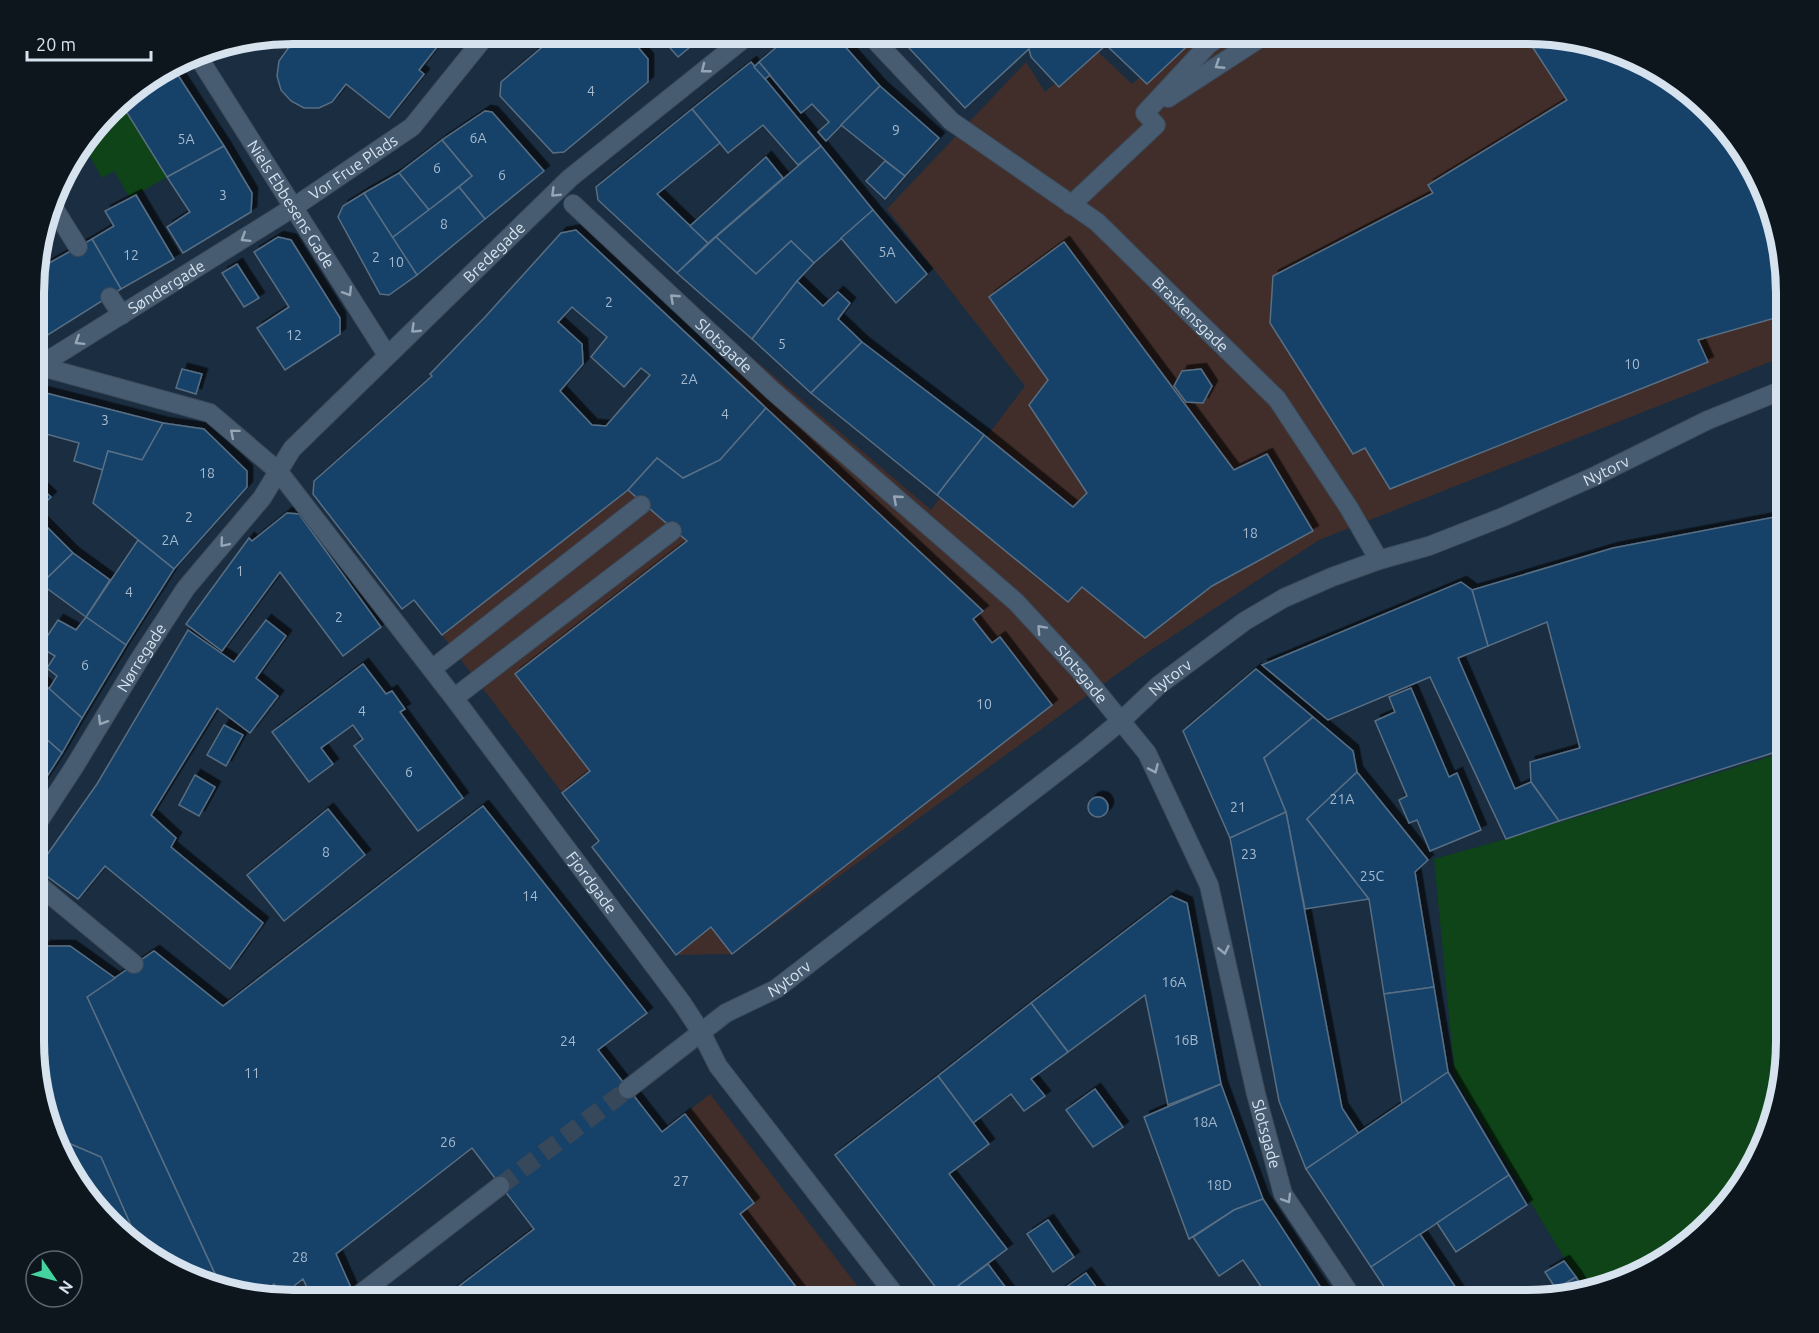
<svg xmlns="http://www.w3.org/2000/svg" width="1819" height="1333" font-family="Ubuntu,sans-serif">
<defs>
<filter id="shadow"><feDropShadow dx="5.5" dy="-5.5" stdDeviation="0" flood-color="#0009"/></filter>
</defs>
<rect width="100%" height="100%" fill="#1b2d40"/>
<g fill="#412e2a">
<path d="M1193,33L1543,34L1625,53L1685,87L1759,178L1785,276V356L1319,540L1139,658L732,954L676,955L592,847L599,841L442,635L632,480L747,353L931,510L1025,386L887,209L1026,62L1045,92L1095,49L1132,84Z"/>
<path d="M710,1094L868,1300H441L685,1114Z"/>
</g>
<g fill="#0e4417">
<path d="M119,100L167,177L130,198L114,171L102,178L84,146L93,138L92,136Z"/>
<path d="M1785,752V1057L1766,1139L1732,1199L1641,1273L1582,1287L1455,1078L1434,859C1552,827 1668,788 1785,752Z"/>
</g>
<g fill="#15426a" stroke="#596e83" stroke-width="1.5" fill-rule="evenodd" filter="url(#shadow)">
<path d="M293,33H448L419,70L424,74L389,118L346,84L332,102L319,108H304L291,101L281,90L277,76L279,61L292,43L282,35Z"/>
<path d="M559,33H626L648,59V82L564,152L553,153L500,96L501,82Z"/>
<path d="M657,33H707L678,57Z"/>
<path d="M793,33H833L880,86L826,141L818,132L829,122L812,104L801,113L759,62Z"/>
<path d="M895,33H1201L1147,84L1106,45L1059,87L1031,57L1029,49L965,108Z"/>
<path d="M1524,34H1543L1625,53L1685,87L1759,178L1785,276V315L1698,340L1708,362L1390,489L1365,448L1353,454L1270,323L1273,276L1433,193L1428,185L1567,100Z"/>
<path d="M751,62L821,146L798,165L763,125L728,153L692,109Z"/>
<path d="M759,62L770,75L765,79L754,67Z"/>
<path d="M172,66L224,146L167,177L119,100Z"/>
<path d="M880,86L939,138L905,176L841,125Z"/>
<path d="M692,109L720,143L657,194L708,243L677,273L598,200L596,187Z"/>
<path d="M485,111L492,112L544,171L485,219L459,187L472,176L442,140Z"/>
<path d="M442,140L472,176L429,210L399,173Z"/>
<path d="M224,146L252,193L251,212L183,253L167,227L190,212L167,177Z"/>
<path d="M821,146L873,210L814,263L791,241L756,274L716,237Z"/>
<path d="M766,157L783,178L708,243L690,226Z"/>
<path d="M885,161L905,176L885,199L866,181Z"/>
<path d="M399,173L429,210L392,238L364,193Z"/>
<path d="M459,187L485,219L417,275L392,238Z"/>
<path d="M364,193L417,275L389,295L380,294L338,217L343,206Z"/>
<path d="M136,195L174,259L121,289L92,239L114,226L105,211Z"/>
<path d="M873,210L927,274L896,303L841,238Z"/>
<path d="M576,230L766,408L720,460L683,478L657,458L628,490L442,635L414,600L402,609L313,494L314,481L432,376L430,374L486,316L561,233ZM572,307L607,337L591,357L624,387L641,368L650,375L606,426L592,425L560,391L583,364L582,344L558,322Z"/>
<path d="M278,237L291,240L340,318V334L285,370L257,328L289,307L254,252Z"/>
<path d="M716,237L756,274L791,241L814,263L797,281L752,339L677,273Z"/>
<path d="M92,239L121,289L35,343V271Z"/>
<path d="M1064,242L1234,470L1267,454L1313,531L1212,586L1145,638L1082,587L1068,602L937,495L984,435L1073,507L1087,493L1029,405L1048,380L989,297Z"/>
<path d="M237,264L259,298L244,307L222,273Z"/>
<path d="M797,281L823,306L838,292L850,303L838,319L862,342L811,393L752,339Z"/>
<path d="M862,342L984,435L937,495L811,393Z"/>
<path d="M182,369L202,374L196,394L176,388Z"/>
<path d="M1201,369L1212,386L1203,403L1186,402L1174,386L1182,371Z"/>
<path d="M35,390L42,392L163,423L142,460L108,451L103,470L74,461L79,443L35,431Z"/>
<path d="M766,408L983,611L973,619L992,643L1000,637L1052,705L732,954L711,927L676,955L592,847L599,841L562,793L590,771L515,674L687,541L628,490L657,458L683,478L720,460Z"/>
<path d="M163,423L204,429L247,471V487L174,569L93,503L108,451L142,460Z"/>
<path d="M35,482L51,497L35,513Z"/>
<path d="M287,513L299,514L381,627L343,656L280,572L222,651L186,624L249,538L252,541Z"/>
<path d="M35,515L73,553L41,584L35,578Z"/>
<path d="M1785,515V749L1559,821L1531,782L1530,762L1580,748L1547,622L1488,646L1472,590L1613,548Z"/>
<path d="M138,540L174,569L126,645L86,617Z"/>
<path d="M73,553L110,580L86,617L41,584Z"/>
<path d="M1461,582L1472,590L1488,646L1458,658L1515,789L1531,782L1559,821L1506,839L1430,677L1328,720L1262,665Z"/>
<path d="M86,617L126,645L82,718L49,689L57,676L47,668L55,656L40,647L58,620L76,630Z"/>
<path d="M266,620L286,636L256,678L278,696L250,733L217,708L151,815L176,838L171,847L263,923L230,969L105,866L78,899L37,869L97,784L188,630L234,662Z"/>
<path d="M363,664L386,694L392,691L405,709L400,712L463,798L418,831L354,746L363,739L353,725L321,748L333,764L309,782L272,732Z"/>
<path d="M1256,669L1313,717L1264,758L1286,812L1230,838L1183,731Z"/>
<path d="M35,676L82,718L62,753L35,729Z"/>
<path d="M1411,688L1449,777L1457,773L1481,830L1430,851L1417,820L1409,823L1399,800L1407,796L1375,721L1395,712L1389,697Z"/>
<path d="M1313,717L1353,751L1357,772L1307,819L1369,899L1305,909L1286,812L1264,758Z"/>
<path d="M224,725L243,735L226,766L207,755Z"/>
<path d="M35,729L62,753L41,786L35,781Z"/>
<path d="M1357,772L1428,860L1415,872L1434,987L1384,994L1369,899L1307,819Z"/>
<path d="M195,775L215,787L199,816L179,805Z"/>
<circle cx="1098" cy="807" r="10"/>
<path d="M483,806L647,1013L598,1050L662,1132L685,1114L754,1203L740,1214L806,1300H441L534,1229L472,1148L336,1254L356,1299H312L303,1279L282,1295L274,1284L259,1296L221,1287L87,997L154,951L223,1006Z"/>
<path d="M328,809L365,855L284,921L247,875Z"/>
<path d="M1286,812L1342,1108L1359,1134L1306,1169L1279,1101L1230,838Z"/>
<path d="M1171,896L1187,903L1221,1084L1168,1105L1145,995L1068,1052L1031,1003Z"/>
<path d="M45,946H70L115,978L87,997L221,1287L194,1280L142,1251L101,1157L66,1142L59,1146L35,1074V956Z"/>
<path d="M1434,987L1448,1072L1402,1104L1384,994Z"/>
<path d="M1031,1003L1068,1052L1031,1079L1045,1096L1024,1111L1011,1094L973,1123L938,1076Z"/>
<path d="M1448,1072L1509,1175L1371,1267L1306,1169Z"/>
<path d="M938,1076L989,1144L949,1174L1007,1249L943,1297L835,1155Z"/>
<path d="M1221,1084L1263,1199L1234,1210L1189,1239L1144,1117Z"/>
<path d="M1095,1089L1123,1127L1093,1147L1066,1110Z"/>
<path d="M66,1142L101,1157L142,1251L134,1246L68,1170L59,1146Z"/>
<path d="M1509,1175L1527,1205L1456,1252L1437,1223Z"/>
<path d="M1263,1199L1329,1300H1270L1243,1260L1219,1276L1193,1237L1234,1210Z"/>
<path d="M1048,1220L1074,1257L1053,1272L1027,1234Z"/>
<path d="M1420,1234L1464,1300H1393L1371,1267Z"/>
<path d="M1564,1261L1576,1277L1556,1289L1545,1272Z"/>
<path d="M988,1264L1015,1300H945L943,1297Z"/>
<path d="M1086,1273L1104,1298L1102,1300H1048Z"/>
<path d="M1576,1277L1582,1287L1544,1296L1556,1289Z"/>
</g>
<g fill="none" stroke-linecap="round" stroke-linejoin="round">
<path stroke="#37485a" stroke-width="18" stroke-dasharray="18 9" stroke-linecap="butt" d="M500,1186L628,1089"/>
<defs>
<g id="lane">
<path d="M1168,98L1268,33"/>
<path d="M52,205L78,247"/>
<path d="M1071,205L1156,125L1145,113L1209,44L1225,33"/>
<path d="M110,297L122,315"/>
<path d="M432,669L641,505"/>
<path d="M454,698L672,531"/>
</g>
<g id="street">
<path id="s1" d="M868,33L951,121L1097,222L1277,399L1349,508L1379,560"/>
<path id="s2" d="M195,52L387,355"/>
<path id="s3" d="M573,204L774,392L1016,602L1080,671L1147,753L1209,885L1256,1094L1283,1194L1354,1300"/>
<path id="s4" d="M39,366L210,413L278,471L454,698L682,1003L701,1032L718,1066L899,1300"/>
<path id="s5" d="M35,367L39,366L294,207L412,127L488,33"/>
<path id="s6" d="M35,827L76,764L139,660L186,588L262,498L292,449L570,178L751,33"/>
<path d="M35,882L134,964"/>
<path id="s7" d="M628,1089L726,1013L776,989L1082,753L1121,721L1159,685L1245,621L1284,598L1332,577L1379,560L1429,546L1503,517L1593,477L1708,420L1785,389"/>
<path d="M355,1298L500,1186"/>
</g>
</defs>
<use href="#lane" stroke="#3b4a5a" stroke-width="20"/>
<use href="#street" stroke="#3b4a5a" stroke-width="20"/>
<use href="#lane" stroke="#485c71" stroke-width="18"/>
<use href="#street" stroke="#485c71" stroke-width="18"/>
</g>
<defs><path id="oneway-chevron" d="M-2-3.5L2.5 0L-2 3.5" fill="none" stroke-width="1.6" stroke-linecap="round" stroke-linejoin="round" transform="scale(1.5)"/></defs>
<g stroke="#96a6b6">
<use href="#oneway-chevron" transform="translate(1219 65) rotate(147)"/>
<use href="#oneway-chevron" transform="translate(705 69) rotate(142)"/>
<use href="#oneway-chevron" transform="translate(555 193) rotate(136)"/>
<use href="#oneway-chevron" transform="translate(245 238) rotate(148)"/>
<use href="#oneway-chevron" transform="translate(348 292) rotate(58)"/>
<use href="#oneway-chevron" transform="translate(674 298) rotate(-137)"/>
<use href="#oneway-chevron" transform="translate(415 329) rotate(136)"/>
<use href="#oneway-chevron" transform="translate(79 341) rotate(148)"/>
<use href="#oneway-chevron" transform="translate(234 433) rotate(-140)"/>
<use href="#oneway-chevron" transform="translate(897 499) rotate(-139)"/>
<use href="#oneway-chevron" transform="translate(224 543) rotate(130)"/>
<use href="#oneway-chevron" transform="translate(1041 629) rotate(-133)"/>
<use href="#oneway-chevron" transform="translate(102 721) rotate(121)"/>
<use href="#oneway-chevron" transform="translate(1154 769) rotate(66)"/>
<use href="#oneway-chevron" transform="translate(1224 950) rotate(77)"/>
<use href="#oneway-chevron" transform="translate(1287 1199) rotate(59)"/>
</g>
<g text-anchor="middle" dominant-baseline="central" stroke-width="6" stroke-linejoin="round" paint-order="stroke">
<g font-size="14" fill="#a6bacd">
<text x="591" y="91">4</text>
<text x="896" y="130">9</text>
<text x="478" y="138">6A</text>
<text x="186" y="139">5A</text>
<text x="437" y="168">6</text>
<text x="502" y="175">6</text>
<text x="223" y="195">3</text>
<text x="444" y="224">8</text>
<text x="887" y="252">5A</text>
<text x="131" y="255">12</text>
<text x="376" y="257">2</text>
<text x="396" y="262">10</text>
<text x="609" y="302">2</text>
<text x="294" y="335">12</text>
<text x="782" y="344">5</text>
<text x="1632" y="364">10</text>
<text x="689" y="379">2A</text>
<text x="725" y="414">4</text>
<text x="105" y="420">3</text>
<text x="207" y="473">18</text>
<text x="189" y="517">2</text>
<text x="1250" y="533">18</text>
<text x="170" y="540">2A</text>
<text x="240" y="571">1</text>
<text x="129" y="592">4</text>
<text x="339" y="617">2</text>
<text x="85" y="665">6</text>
<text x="984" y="704">10</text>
<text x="362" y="711">4</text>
<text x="409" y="772">6</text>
<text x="1342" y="799">21A</text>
<text x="1238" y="807">21</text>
<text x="326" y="852">8</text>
<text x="1249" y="854">23</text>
<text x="1372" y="876">25C</text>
<text x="530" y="896">14</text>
<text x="1174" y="982">16A</text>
<text x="1186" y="1040">16B</text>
<text x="568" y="1041">24</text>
<text x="252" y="1073">11</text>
<text x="1205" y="1122">18A</text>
<text x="448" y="1142">26</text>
<text x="681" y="1181">27</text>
<text x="1219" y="1185">18D</text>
<text x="300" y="1257">28</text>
</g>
<g font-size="16" fill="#d6e2ee" stroke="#0d151d">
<text stroke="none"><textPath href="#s5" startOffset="376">Vor Frue Plads</textPath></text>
<text stroke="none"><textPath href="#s2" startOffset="180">Niels Ebbesens Gade</textPath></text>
<text stroke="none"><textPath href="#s6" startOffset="740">Bredegade</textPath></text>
<text stroke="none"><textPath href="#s5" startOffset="154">Søndergade</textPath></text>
<text stroke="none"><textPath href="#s1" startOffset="430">Braskensgade</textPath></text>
<text stroke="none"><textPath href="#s3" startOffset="207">Slotsgade</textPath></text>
<text stroke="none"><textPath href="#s7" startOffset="1168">Nytorv</textPath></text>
<text stroke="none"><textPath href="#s6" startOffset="200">Nørregade</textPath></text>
<text stroke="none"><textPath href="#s3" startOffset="693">Slotsgade</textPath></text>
<text stroke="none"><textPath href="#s7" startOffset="682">Nytorv</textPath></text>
<text stroke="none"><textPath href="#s4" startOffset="784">Fjordgade</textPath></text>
<text stroke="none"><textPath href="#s7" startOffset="196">Nytorv</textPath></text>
<text stroke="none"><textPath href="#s3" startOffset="1197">Slotsgade</textPath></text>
</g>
</g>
<path d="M0 0H1819V1333H0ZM293 44H1527A249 249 0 0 1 1776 293V1041A249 249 0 0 1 1527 1290H293A249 249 0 0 1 44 1041V293A249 249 0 0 1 293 44Z" fill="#0d151d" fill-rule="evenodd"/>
<path fill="none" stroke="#d6e2ee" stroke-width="8" d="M293 44H1527A249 249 0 0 1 1776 293V1041A249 249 0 0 1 1527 1290H293A249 249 0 0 1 44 1041V293A249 249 0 0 1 293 44Z"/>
<g transform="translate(54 1279) rotate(125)"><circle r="28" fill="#0d151d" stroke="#5d6771" stroke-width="1.5"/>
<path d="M0-4.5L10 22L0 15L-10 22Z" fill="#44d49f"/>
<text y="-9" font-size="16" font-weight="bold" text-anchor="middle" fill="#d6e2ee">N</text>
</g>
<path d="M27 51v9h124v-9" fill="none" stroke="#d6e2ee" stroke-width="3"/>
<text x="36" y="51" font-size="18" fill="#d6e2ee" stroke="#0d151d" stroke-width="4.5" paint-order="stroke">20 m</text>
</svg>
